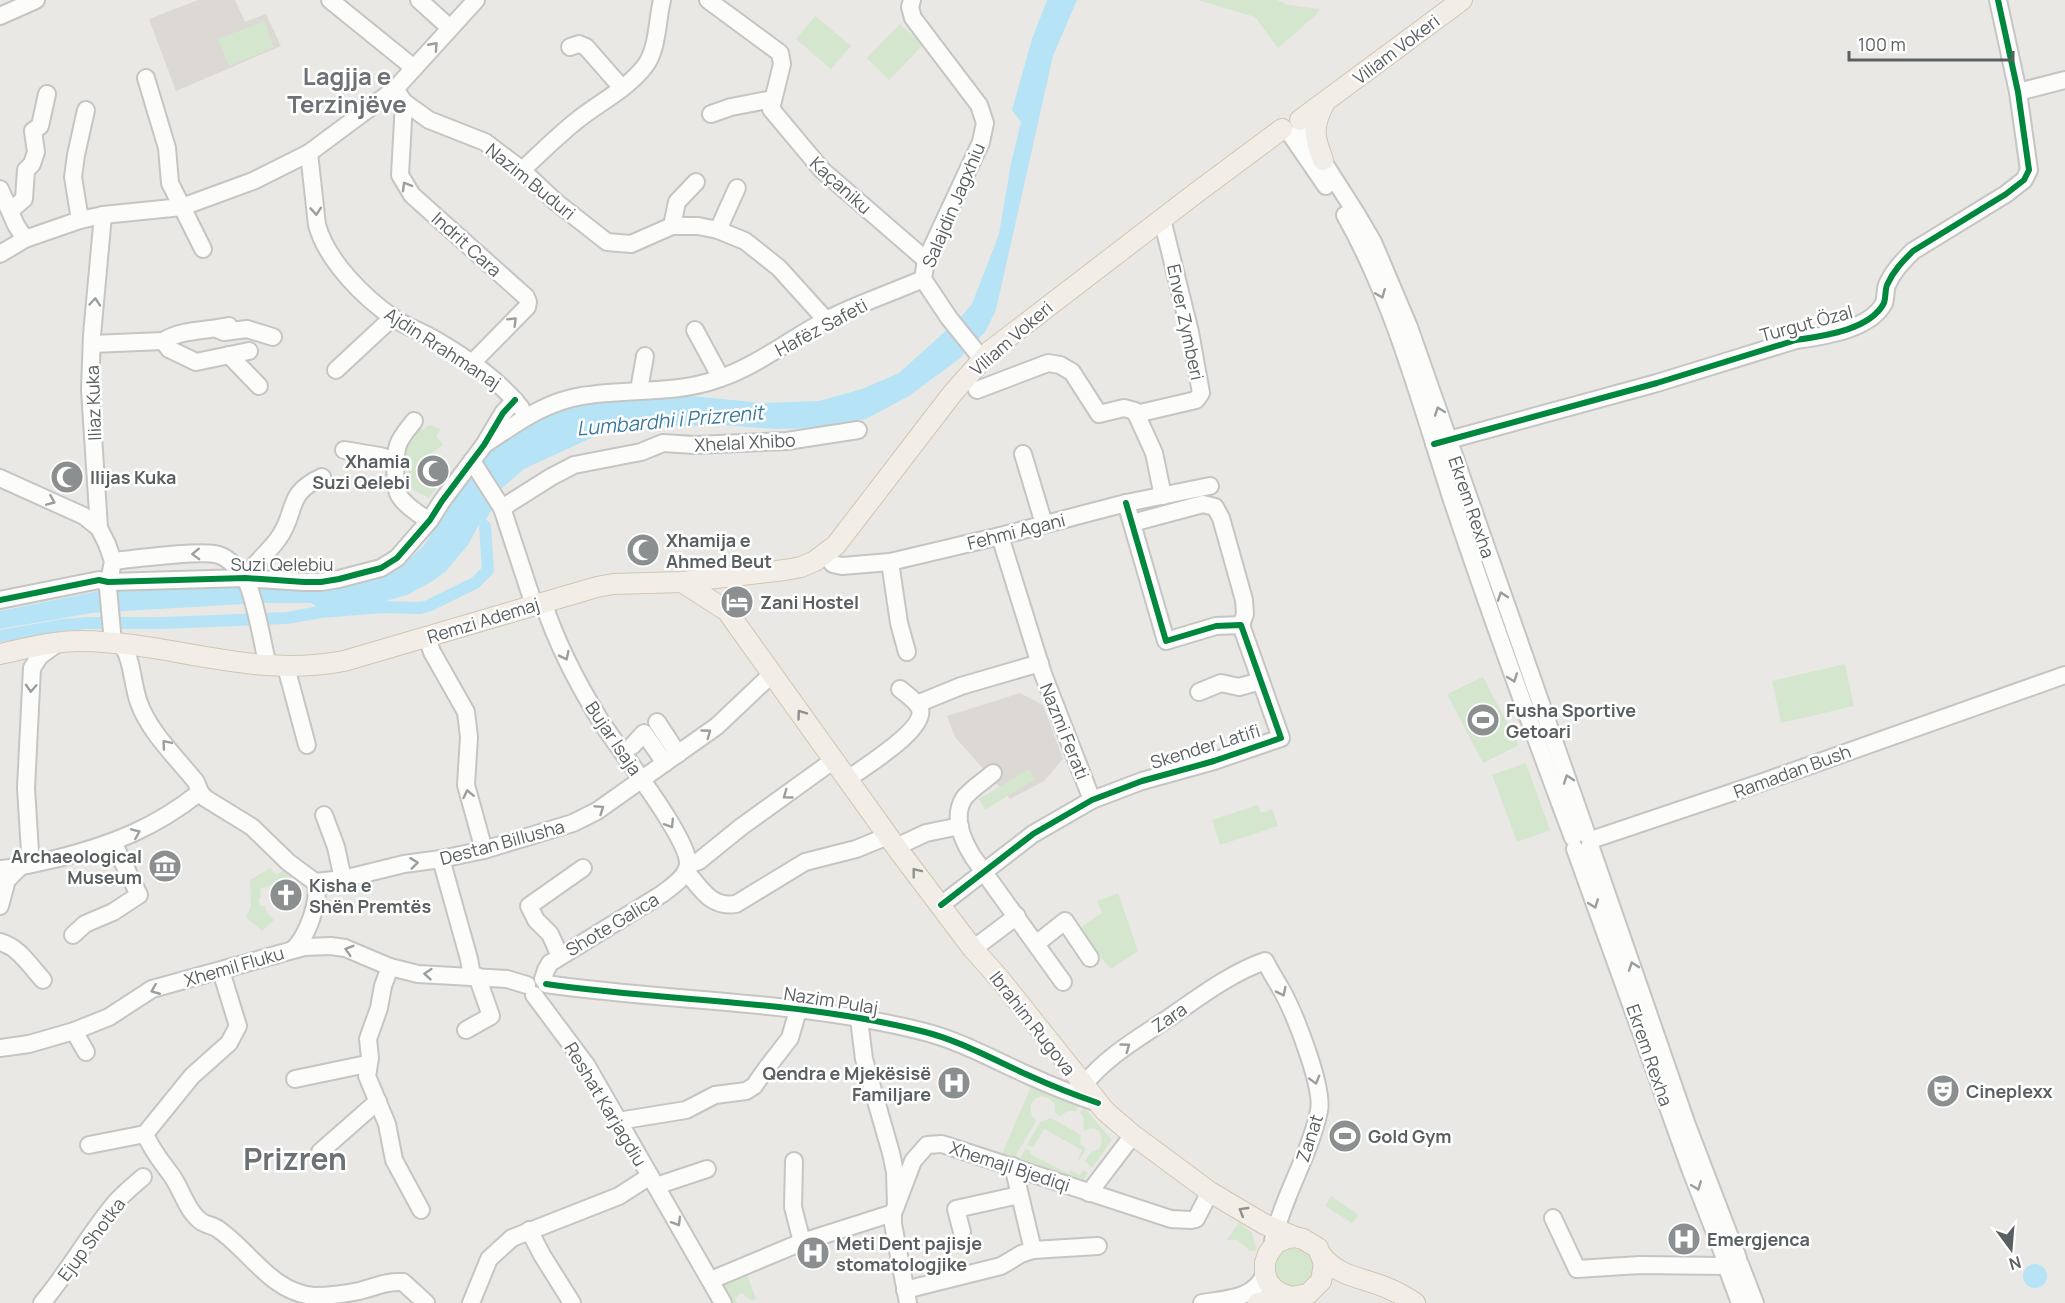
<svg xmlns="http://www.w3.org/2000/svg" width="2065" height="1303" font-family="Manrope,sans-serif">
<rect width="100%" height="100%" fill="#eae8e4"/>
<g fill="#dcd8d3">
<path d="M198,0H235L245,22L266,14L281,46L176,91L149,19Z"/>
<path d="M1020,693L1043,705L1063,759L1044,781L1010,799L955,737L947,716Z"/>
</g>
<g fill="#d5e6cf">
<path d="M1198,0H1277L1288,5L1320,9L1316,15L1278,48L1255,17Z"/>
<path d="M815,16L851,46L831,69L796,39Z"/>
<path d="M264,21L274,47L229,66L218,39Z"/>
<path d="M900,24L923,45L889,80L867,58Z"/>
<path d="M416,424L423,430L429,425L441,429L436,436L443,445L426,457L417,467L438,486L429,498L404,485L409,465L400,460V451Z"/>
<path d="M1845,664L1854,706L1781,723L1772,681Z"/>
<path d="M1483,677L1519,745L1483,763L1447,694Z"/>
<path d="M1526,763L1550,830L1517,842L1492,775Z"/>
<path d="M1029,769L1035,779L985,810L979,799Z"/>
<path d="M1258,805L1261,813L1272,809L1278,826L1220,845L1212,820Z"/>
<path d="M270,868L276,875L287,868L292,879L260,889L261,897L258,900L261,906H265L266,911L274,920L262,931L246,917L251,906L250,880Z"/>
<path d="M1118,893L1138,951L1111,969L1077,930L1102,913L1097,901Z"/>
<path d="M1032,1084L1079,1106L1076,1111H1068L1060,1116L1055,1113V1105C1043,1085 1020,1104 1036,1121L1014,1159L1002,1154Z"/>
<path d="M1084,1108L1112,1140L1092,1168L1085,1161L1091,1152L1099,1149C1106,1138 1099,1122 1085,1131L1083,1129L1084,1119L1080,1112Z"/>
<path d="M1051,1118L1081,1135L1080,1143L1086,1149L1079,1160L1078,1159L1082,1150L1044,1129L1033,1147L1027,1145L1040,1122Z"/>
<path d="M1025,1149L1031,1151L1030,1154L1068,1173L1071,1170L1080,1175L1083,1170L1088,1173L1084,1179L1076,1180L1019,1160Z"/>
<path d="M1331,1196L1359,1215L1352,1223L1325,1206Z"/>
<path d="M1239,1222L1252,1233L1257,1250L1250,1251L1237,1240H1227Z"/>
<circle cx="1294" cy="1268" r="19"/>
<path d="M746,1273L756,1298L752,1301L742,1293L735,1298L737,1303H730L719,1284Z"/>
</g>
<g fill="#b6e4f6">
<path d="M1047,0H1077L1053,56L996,310L985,332L959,359L909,396L866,419L817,428L775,429L724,425L640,427L604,432L524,469L491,498L487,508L484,507L480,516L482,519L468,545L446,571L433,581L407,595L371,605L320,609L311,603H262L92,613L0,629V611L99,591L204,585L302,589L356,585L383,578L404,564L425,544L469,470L481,458L523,426L556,411L585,401L661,393L763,403L819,401L862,389L899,373L959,319L972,304L999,234L1011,163L1021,122L1012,110L1032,39Z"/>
<circle cx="2035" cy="1276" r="12"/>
</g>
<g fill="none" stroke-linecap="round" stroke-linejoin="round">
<g stroke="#b6e4f6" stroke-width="12">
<path d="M482,515L486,507"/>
<path d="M0,636L64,625L88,623H163L287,618L320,612L384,607L420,608L428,606L475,583L488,570L485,526"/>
</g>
<defs>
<g id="minor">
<path d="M330,0L414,68"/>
<path d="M419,0L450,28"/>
<path d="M708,0L780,53L782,64L771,109L822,170L926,260"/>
<path d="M912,0L910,7L913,18L979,105L985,123L981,142L926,260L923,279L949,318L982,359"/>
<path d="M0,16L36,0"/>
<path d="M570,47L579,44L586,47L622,88"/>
<path d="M146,78L167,148L170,183L203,249"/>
<path d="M395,89L404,102L429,120L485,142L522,170L556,202L607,242L631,244L672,226H698L718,230L745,241L779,268L826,320"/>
<path d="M2018,92L2065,80"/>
<path d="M404,102L400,175L412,195L526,297L528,302L527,307L472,363"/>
<path d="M711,114L731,107L773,99"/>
<path d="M1301,127L1356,213L1373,242L1409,327L1587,835"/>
<path d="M1291,135L1326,186"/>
<path d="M309,153L317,225C327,261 364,298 395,319C407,327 423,332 436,340C468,359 498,379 521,408"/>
<path d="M522,170C542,152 562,131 584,115C604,100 629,87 645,66C658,49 657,20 662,0"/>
<path d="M0,189L16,225L25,239"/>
<path d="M10,211L24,199L26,170L32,164L36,152L33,131L40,126L47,94"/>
<path d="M103,215L92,335L90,390L99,528L107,544L113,561L108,588L113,643"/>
<path d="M1345,215C1394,302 1421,405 1452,500C1490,614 1531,726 1573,838"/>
<path d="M80,220L73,177L76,155L86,110"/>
<path d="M672,226L677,202L696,182"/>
<path d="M718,230L737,188"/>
<path d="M0,254L25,239L80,220L103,215L182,207L253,181L309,153L395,89L476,0"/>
<path d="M219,330L224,332L247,329L273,337"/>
<path d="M695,330L721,378"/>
<path d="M163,341C182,329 207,331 229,326"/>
<path d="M92,344L163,341L169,349L196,362L249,351"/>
<path d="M229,355L259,386"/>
<path d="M336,370L393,317"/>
<path d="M639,390L645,356"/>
<path d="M977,390L1048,363L1060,365L1072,372L1099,414L1124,408L1135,411L1154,453L1163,496"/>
<path d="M1136,414L1196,400L1201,393L1190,332L1162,219"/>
<path d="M414,421C408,429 401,436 398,445C395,454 394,484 398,493C401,502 421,517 430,520"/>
<path d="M485,444C516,424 544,402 582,396C627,388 674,395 718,379C757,366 790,339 826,320C857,304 891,293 923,279"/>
<path d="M1434,444L1657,383L1796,340C1823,336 1870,330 1884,303C1886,297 1885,290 1887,285C1893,271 1903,261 1913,251L2006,194L2024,180L2029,170L2018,92L1998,0"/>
<path d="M344,450L380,456L396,461"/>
<path d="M1023,454L1044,524"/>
<path d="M472,461L502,508L534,605"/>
<path d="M0,478L84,516L99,528"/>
<path d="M502,508L551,477L574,465L641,452L663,443L694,445L787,441L858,430"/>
<path d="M1132,523L1203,504L1215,507L1221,518L1244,600L1245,614L1241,625"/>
<path d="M1000,536L1043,674L1092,800"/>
<path d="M825,555L833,564L842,566L890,562L1000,536L1126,503L1210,486"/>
<path d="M113,561C135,559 202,549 219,555C230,559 241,571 246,580C256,601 262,642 268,666"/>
<path d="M890,562L899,623L907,652"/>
<path d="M245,578C254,563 268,553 278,539C298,512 284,494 322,477"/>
<path d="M0,600L99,580L108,582L245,578L304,582H321L339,579L381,568L397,558L430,520L442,501L484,445L503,413L515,400"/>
<path d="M543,602C557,644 577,683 600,720C617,747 689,838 688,864C687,877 671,887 662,894L550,963L546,970L543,979"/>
<path d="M427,637L432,652L466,712L469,737L466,785L484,850"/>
<path d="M122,645C133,661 132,684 139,703C150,733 177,758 196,782L200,792L205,798L252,827L288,862L315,882"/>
<path d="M286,667L307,745"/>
<path d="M1199,692L1221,683L1239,687L1261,681"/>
<path d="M917,704L961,686L1040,663"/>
<path d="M657,722L678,754"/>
<path d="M632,746L644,733L665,763"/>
<path d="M993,773C984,781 971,789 964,798C952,817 963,841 973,857L1063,982"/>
<path d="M848,779C864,767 926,730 920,709C917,701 906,694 900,689"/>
<path d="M324,815L336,847L343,879"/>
<path d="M1591,840L1763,782L2065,675"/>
<path d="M1590,845L1687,1125L1738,1258"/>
<path d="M896,847L926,833L960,826"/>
<path d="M1575,849L1691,1171L1726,1261"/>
<path d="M441,859L469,959L472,976"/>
<path d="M688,865L699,861L741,827L834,760"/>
<path d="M0,869C19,868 36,863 55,859C111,845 155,828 200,792"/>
<path d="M686,871C701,889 711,908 736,904L805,862L856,849L888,836"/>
<path d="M315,882L343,879L404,864L441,859L484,850L573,823L597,811L717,726L772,674"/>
<path d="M941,905L1033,834L1092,800L1142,781L1214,761L1281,738L1241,625L1216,626L1166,641L1126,503"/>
<path d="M0,906L7,880L20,867L30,852L26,788L32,668L40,656L58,643"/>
<path d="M73,935L85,924L113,912L139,895L113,842"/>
<path d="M0,942C19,947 30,966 43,980"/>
<path d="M1036,944L1065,921L1090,958"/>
<path d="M973,949L1017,916"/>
<path d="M292,950C306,941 322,897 315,882"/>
<path d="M560,956L550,934L536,920L529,906L583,868"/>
<path d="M390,967L383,986L379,1008L368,1039L370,1058L367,1076L387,1124L394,1160L421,1210"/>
<path d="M546,984C670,1002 798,1000 921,1031C959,1040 994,1060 1030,1076C1052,1086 1075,1095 1098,1103"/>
<path d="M534,995L587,1066L723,1303"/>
<path d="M859,1019L864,1059L891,1153L895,1172L896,1206L893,1213V1224L908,1303"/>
<path d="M466,1030L491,1016L477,976"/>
<path d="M74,1031L86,1052"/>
<path d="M0,1048L29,1044L74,1031L109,1017L152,989L304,947L331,946L345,948L390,967L418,974L507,979L527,985"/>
<path d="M295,1079L362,1065L368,1069"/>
<path d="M1083,1086C1106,1056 1142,1036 1173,1015C1202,995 1231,973 1265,961C1270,971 1276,980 1281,989C1294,1012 1324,1087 1319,1111C1309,1157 1283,1196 1273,1241"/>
<path d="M618,1121L686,1110L715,1095L746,1091L754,1086L766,1069L790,1038L798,1010"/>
<path d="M145,1134C152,1151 162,1162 172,1176C182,1190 187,1212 202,1222C207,1225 214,1226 218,1229C250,1251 272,1293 314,1296C328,1296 345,1294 359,1291C376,1287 385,1281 403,1282L426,1303"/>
<path d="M89,1145L145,1134L192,1076L229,1043L238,1026L221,971"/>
<path d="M320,1152L378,1101"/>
<path d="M794,1161L793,1207L802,1242"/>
<path d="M1013,1166L1033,1250"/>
<path d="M656,1186L707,1169"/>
<path d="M1089,1193L1133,1135"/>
<path d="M896,1206L913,1161L927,1145L942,1144L1171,1219L1191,1220L1196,1219L1210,1192"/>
<path d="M1553,1218L1577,1269L1640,1265L1726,1266"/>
<path d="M529,1230L542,1255L572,1303"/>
<path d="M962,1232L956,1209L1019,1195"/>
<path d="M1740,1264L1755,1303"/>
<path d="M1727,1268L1740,1303"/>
<path d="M711,1280L802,1242L893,1213"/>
<path d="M905,1290L1001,1266L1021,1254L1033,1250L1098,1246"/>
<path d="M42,1303C69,1271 89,1234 116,1202C124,1193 134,1185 143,1177"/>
<path d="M471,1303L489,1259L512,1238L619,1196L650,1176"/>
<path d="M1202,1303C1227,1299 1255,1299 1265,1273"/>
</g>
<g id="major">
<path d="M1300,120L1462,0"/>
<path d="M1323,160C1314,137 1312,127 1324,104"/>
<path d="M682,582L727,611L896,847L973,949L999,978L1105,1111L1133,1135L1210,1192L1264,1224L1295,1237L1303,1239L1318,1248L1324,1264L1321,1281L1308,1294L1291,1297L1282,1294L1274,1289L1268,1282L1265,1273V1263L1268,1254L1276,1243L1288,1238L1295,1237"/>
<path d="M0,654C27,648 54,641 81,641C172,642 251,679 344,661L597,587L613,584L682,582L785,570L801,567L815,561L836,545L952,394L990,351L1196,193L1282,129"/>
<path d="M1322,1256C1339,1277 1361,1277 1385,1287C1395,1291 1406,1297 1415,1303"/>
<path d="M1258,1303L1291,1297"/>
</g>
</defs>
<use href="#minor" stroke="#c5c5c4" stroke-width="20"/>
<use href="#major" stroke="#d2c5b2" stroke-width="22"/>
<use href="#minor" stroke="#fcfcfb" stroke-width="16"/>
<use href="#major" stroke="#f2eee7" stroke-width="20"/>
<defs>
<g id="cycleway">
<path d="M1434,444L1657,383L1796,340C1823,336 1870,330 1884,303C1886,297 1885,290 1887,285C1893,271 1903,261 1913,251L2006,194L2024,180L2029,170L2018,92L1998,0"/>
<path d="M0,600L99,580L108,582L245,578L304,582H321L339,579L381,568L397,558L430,520L442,501L484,445L503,413L515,400"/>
<path d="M941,905L1033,834L1092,800L1142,781L1214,761L1281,738L1241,625L1216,626L1166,641L1126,503"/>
<path d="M546,984C670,1002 798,1000 921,1031C959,1040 994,1060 1030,1076C1052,1086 1075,1095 1098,1103"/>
</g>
</defs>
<use href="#cycleway" stroke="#fff" stroke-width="10"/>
<use href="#cycleway" stroke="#00873e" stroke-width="6"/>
</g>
<defs><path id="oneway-chevron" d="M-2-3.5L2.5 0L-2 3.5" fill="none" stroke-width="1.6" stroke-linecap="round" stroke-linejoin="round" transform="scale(1.5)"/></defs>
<g stroke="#9b9e9f">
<use href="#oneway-chevron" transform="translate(434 46) rotate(-48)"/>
<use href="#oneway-chevron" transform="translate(406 186) rotate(-120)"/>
<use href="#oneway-chevron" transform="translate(316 211) rotate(86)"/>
<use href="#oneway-chevron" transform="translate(1381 294) rotate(68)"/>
<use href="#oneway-chevron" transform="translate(95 302) rotate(-85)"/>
<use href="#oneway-chevron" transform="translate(513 321) rotate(-45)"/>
<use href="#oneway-chevron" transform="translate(1439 411) rotate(-110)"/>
<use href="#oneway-chevron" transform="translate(51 501) rotate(23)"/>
<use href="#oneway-chevron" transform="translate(196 554) rotate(178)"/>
<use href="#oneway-chevron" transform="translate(1502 596) rotate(-109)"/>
<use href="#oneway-chevron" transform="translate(565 656) rotate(64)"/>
<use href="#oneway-chevron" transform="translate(1513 678) rotate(70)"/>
<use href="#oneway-chevron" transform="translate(31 688) rotate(93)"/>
<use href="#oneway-chevron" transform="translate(707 733) rotate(-36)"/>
<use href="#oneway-chevron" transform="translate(166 744) rotate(-130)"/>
<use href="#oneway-chevron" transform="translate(1568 779) rotate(-109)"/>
<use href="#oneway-chevron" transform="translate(468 794) rotate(-102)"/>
<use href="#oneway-chevron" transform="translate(787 795) rotate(144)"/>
<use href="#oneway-chevron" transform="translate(600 809) rotate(-34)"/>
<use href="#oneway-chevron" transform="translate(670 824) rotate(58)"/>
<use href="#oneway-chevron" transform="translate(136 833) rotate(-23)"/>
<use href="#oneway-chevron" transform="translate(414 863) rotate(-7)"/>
<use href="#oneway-chevron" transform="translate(1594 904) rotate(69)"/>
<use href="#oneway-chevron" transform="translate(349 950) rotate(-163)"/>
<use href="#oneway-chevron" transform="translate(1633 966) rotate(-109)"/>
<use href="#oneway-chevron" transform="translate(428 974) rotate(-175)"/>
<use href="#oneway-chevron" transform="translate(155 990) rotate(158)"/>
<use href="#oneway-chevron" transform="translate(1282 992) rotate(64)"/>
<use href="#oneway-chevron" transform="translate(1126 1047) rotate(-36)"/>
<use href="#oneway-chevron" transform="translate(1315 1080) rotate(74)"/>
<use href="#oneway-chevron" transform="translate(1697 1186) rotate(69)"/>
<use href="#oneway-chevron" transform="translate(677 1222) rotate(59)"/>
</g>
<g stroke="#8f9191">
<use href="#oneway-chevron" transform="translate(801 714) rotate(-126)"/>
<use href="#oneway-chevron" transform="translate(916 872) rotate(-128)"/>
<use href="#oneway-chevron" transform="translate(1243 1211) rotate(-149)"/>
</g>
<defs>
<symbol id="mosque-disc" viewBox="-11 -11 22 22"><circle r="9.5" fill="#8c8f90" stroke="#fff"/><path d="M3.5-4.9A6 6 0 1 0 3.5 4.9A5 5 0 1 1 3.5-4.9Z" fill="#fff"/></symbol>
<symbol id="hotel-disc" viewBox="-11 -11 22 22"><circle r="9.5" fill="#8c8f90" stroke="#fff"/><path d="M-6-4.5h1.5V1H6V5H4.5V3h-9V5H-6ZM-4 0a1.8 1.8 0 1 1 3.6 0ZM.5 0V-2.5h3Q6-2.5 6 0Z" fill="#fff"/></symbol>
<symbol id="stadium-disc" viewBox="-11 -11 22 22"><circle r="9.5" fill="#8c8f90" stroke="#fff"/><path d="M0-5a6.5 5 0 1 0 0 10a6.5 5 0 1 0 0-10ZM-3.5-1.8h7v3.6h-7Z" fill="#fff"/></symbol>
<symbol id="museum-disc" viewBox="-11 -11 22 22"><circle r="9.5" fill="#8c8f90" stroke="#fff"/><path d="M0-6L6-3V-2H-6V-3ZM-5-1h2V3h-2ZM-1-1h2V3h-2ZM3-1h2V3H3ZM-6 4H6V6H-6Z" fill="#fff"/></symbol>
<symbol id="church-disc" viewBox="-11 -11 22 22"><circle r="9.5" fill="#8c8f90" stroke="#fff"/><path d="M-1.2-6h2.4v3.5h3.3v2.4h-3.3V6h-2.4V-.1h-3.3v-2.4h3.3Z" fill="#fff"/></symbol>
<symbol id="hospital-disc" viewBox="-11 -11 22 22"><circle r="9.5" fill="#8c8f90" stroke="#fff"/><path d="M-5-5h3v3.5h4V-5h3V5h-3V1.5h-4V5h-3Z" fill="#fff"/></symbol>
<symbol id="theatre-disc" viewBox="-11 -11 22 22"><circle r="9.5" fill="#8c8f90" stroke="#fff"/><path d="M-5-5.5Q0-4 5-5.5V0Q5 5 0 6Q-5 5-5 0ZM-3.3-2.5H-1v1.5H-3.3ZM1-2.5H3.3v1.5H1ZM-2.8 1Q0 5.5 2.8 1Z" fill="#fff"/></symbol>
</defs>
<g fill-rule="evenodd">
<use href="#mosque-disc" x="414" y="452" width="38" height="38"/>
<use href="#mosque-disc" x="48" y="458" width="38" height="38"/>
<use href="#mosque-disc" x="624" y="531" width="38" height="38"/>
<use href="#hotel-disc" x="718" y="583" width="38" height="38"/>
<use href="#stadium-disc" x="1464" y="701" width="38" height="38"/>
<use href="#museum-disc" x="146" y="847" width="38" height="38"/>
<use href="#church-disc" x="267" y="876" width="38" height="38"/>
<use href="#hospital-disc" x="935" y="1064" width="38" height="38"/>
<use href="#theatre-disc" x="1924" y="1072" width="38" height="38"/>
<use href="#stadium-disc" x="1326" y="1117" width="38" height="38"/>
<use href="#hospital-disc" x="1665" y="1220" width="38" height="38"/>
<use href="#hospital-disc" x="794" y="1234" width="38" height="38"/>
</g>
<g text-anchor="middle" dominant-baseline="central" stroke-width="5" stroke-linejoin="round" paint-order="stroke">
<g font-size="18" fill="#5a5f62" stroke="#fff">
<text transform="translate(1396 49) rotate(-37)">Viliam Vokeri</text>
<text transform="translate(531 181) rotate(39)">Nazim Buduri</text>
<text transform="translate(841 185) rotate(42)">Kaçaniku</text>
<text transform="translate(953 205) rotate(-67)">Salajdin Jagxhiu</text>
<text transform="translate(467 244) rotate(42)">Indrit Cara</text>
<text transform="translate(1186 322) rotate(78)">Enver Zymberi</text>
<text transform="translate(1806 323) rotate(-15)">Turgut Özal</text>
<text transform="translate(821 327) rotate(-28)">Hafëz Safeti</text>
<text transform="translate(1011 338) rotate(-41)">Viliam Vokeri</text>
<text transform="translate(443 348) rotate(33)">Ajdin Rrahmanaj</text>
<text transform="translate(93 403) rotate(-92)">Iliaz Kuka</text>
<text transform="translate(745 442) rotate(-3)">Xhelal Xhibo</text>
<text transform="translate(1472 507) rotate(71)">Ekrem Rexha</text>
<text transform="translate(1016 531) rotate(-14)">Fehmi Agani</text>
<text x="282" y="564">Suzi Qelebiu</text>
<text transform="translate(483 620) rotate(-17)">Remzi Ademaj</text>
<text transform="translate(1065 731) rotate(68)">Nazmi Ferati</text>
<text transform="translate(614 738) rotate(56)">Bujar Isaja</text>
<text transform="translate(1205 746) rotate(-17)">Skender Latifi</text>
<text transform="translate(1792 771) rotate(-20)">Ramadan Bush</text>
<text transform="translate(502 842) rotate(-15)">Destan Billusha</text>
<text transform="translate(612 924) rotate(-31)">Shote Galica</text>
<text transform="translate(234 966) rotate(-16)">Xhemil Fluku</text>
<text transform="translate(831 1000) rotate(9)">Nazim Pulaj</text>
<text transform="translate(1169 1017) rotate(-34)">Zara</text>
<text transform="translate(1033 1023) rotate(52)">Ibrahim Rugova</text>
<text transform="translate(1650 1055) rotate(71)">Ekrem Rexha</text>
<text transform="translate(606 1104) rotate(59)">Reshat Karjagdiu</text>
<text transform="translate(1309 1138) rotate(-72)">Zanat</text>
<text transform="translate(1010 1166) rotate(18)">Xhemajl Bjediqi</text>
<text transform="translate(91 1239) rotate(-53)">Ejup Shotka</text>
</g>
<g font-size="18" font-weight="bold" fill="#5a5f62" stroke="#fff" text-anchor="start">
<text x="410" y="461" text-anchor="end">Xhamia<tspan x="410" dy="21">Suzi Qelebi</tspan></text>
<text x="90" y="477">Ilijas Kuka</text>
<text x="666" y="540">Xhamija e<tspan x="666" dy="21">Ahmed Beut</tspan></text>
<text x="760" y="602">Zani Hostel</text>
<text x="1506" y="710">Fusha Sportive<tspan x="1506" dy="21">Getoari</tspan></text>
<text x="142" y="856" text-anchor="end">Archaeological<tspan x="142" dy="21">Museum</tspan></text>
<text x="309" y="885">Kisha e<tspan x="309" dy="21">Shën Premtës</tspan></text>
<text x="931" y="1073" text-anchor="end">Qendra e Mjekësisë<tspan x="931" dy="21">Familjare</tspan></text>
<text x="1966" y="1091">Cineplexx</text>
<text x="1368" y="1136">Gold Gym</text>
<text x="1707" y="1239">Emergjenca</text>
<text x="836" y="1243">Meti Dent pajisje<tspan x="836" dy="21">stomatologjike</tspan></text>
</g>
<g font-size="20" font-style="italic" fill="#39799e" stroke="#fff">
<text transform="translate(670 420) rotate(-5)">Lumbardhi i Prizrenit</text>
</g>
<g font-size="24" font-weight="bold" fill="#6b7174" stroke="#fff">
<text x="347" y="75">Lagjja e<tspan x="347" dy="28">Terzinjëve</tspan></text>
</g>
<g font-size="30" font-weight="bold" fill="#6b7174" stroke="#fff">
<text x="295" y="1158">Prizren</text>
</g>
</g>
<g transform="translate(2011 1249) rotate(164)" stroke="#ffffff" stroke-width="4.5" paint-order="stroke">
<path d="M0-4.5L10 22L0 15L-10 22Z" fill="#5a5f62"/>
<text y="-9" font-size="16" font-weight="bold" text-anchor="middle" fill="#5a5f62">N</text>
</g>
<path d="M1849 51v9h164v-9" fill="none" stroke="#5a5f62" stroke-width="3"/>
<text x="1858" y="51" font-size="18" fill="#5a5f62" stroke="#ffffff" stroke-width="4.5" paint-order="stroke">100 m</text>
</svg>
